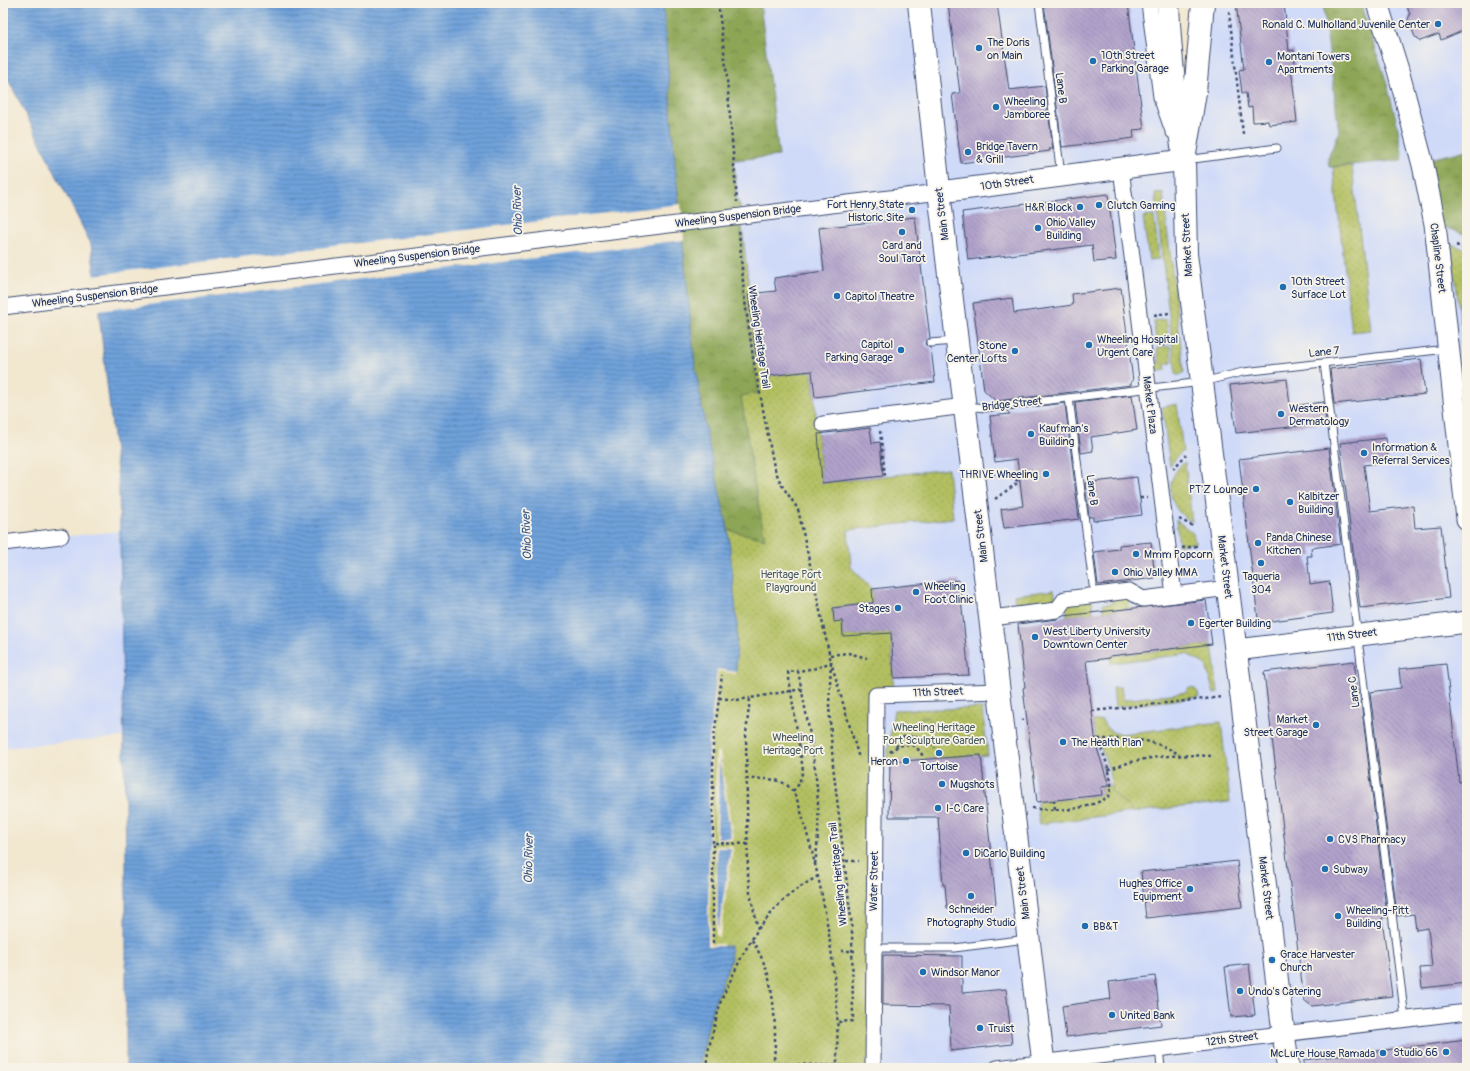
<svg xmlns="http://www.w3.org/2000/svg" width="1470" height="1071" font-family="Pangolin,sans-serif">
<defs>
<pattern id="grass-dots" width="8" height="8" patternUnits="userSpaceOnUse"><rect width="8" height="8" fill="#b2bf61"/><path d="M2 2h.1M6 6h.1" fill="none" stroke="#98a457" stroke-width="1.8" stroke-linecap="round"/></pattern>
<pattern id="forest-crowns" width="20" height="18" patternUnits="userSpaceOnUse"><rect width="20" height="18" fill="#8da657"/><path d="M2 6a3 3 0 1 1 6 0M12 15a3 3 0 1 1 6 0" fill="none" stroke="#72884b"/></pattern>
<pattern id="garden-furrows" width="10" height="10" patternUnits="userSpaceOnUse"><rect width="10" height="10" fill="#b2bf61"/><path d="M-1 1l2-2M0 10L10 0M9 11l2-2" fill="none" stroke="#98a457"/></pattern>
<pattern id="water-rules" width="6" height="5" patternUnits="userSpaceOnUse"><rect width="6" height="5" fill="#6fa1da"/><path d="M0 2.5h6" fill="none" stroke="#5a84b4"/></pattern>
<pattern id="building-back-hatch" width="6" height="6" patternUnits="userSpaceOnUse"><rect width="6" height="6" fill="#b1a2cb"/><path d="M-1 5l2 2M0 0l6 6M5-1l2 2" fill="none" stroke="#8f84a8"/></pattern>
</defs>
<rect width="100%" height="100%" fill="#f7f3e8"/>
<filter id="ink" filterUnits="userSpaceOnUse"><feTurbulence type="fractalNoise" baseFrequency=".025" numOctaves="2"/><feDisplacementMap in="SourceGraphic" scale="8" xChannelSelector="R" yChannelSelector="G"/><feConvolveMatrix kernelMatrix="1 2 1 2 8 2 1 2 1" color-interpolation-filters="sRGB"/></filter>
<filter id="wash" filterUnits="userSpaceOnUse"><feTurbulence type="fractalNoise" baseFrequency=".012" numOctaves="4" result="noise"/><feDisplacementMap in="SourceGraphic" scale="16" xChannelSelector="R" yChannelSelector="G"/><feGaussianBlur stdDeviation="0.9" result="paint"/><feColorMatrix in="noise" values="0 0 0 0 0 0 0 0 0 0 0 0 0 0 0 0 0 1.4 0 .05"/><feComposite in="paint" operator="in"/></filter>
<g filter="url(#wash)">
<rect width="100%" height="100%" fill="#f2e7cf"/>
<g fill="#cfdaf9">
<path d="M760,3H1149L1177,141L1210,3H1467V150L1422,161L1435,224L1467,235V1068H873L876,695L894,694L891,633L843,636L834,622L812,371L767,376L764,354L756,355L740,205L737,200L734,160L779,156Z"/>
<path d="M120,531L124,737L3,748V543Z"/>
</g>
<g fill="url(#grass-dots)" stroke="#667760">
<path d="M1352,166L1371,330L1352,332L1333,167Z"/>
<path d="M1163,193L1184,372L1180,375H1176L1155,194Z"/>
<path d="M741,216L756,355L764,354L767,376L812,371L822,483L948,469L953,518L848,530L851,567L872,589L873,603L833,608L835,622L842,621L843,636L891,633L894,694L877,695L873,1068H699L712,1009L731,959L708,946L709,741L717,669L736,671L737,623L728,530L706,433L694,357L681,223Z"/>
<path d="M1154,216L1159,259L1149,260L1143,217Z"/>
<path d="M1451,244L1467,250V322L1461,323Z"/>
<path d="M1166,319L1169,342L1156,344L1154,321Z"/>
<path d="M1170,346L1172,363L1165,364L1166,370L1154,372L1153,365L1159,364L1157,348Z"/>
<path d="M1177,404L1183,452L1178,455L1170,466L1162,407Z"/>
<path d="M1185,462L1192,522C1168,510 1162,479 1185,462Z"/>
<path d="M1176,520L1193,533L1195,543L1179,545Z"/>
<path d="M1128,594L1130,608L1103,612V604L1113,603V595Z"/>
<path d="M1092,598L1093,613L1067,616L1066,604Z"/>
<path d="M1113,687H1121L1123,700L1187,692L1188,688C1195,685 1198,692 1199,697L1115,707Z"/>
<path d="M982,708L988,755L886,762L894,710Z"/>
<path d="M1102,720C1106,729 1111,733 1121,734L1221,722L1230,802L1134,812L1111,791C1112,774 1103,755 1098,739H1095L1093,721Z"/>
</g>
<g fill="url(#forest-crowns)" stroke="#546a5a">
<path d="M663,3H760L779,156L734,160L737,200L740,205L741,216L744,294L753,357L759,393L741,396L756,492L765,539L728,530L706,433L694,357L675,165Z"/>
<path d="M1323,3H1360L1386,80L1397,123L1403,160L1329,167L1328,158L1339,132Z"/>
<path d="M1467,150V235L1435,224L1422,161Z"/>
</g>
<g fill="url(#garden-furrows)" stroke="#667760">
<path d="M1054,590L1056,599L1015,603L1014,595Z"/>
<path d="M1212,644L1218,693L1214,694L1206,665L1187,654L1111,663L1110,656Z"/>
<path d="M921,717H927C929,719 931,722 934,724C946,729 955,717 966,731C968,734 969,738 966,742C953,742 952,736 942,732C933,729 926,730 920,721Z"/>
<path d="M1112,786L1111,791L1134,812L1039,824L1037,802L1102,795L1101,787Z"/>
</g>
<g fill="url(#water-rules)" stroke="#45689c">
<path d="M3,3H663L675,165L694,357L706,433L728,530L737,623L736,672L717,669L709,741L708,946H730L731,959L712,1009L699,1068H126V861L119,488L91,244L3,69Z"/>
<path d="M718,753L731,838H717Z"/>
<path d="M717,848H731L718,935Z"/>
</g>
<g fill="#f2e7cf" fill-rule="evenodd">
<path d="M681,204L684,240L97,311L93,275Z"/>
<path d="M717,669L736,672V674L718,671L711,741L710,944H723V946H708L709,741Z"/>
<path d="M718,751L720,753L733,838L732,840H717L715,838L716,753ZM719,757L731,838H717Z"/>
<path d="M717,846H731L733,848L720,935L718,937L716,935L715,848ZM717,848H731L718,931Z"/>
</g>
<g id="blocks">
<g fill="url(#building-back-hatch)">
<path d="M948,3H997L1009,90L1045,86L1053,149H1049L1050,151L961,163L952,94L960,93Z"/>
<path d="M1044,3H1128L1144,129L1133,130L1134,138L1062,147Z"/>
<path d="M1236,3H1284L1289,51L1294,50L1295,66L1291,67L1297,122L1269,125L1268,121L1253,122L1252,107L1248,108L1246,93H1242L1239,70L1244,69Z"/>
<path d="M1406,3H1467V29L1441,40L1439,34L1420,41L1418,38L1415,37L1408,19L1410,15Z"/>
<path d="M1108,194L1116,260L1094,262L1092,245L968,260L962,212Z"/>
<path d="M915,217L930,338L926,341L925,344L928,347L931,348L935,382L815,397L812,371L767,376L764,354L756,355L748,294L776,291L774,278L824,271L819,228Z"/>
<path d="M1121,288L1133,381H1131V385L996,401L984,390L973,303L1012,298L1014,313L1073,305L1072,294Z"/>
<path d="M1421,359L1425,394L1334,404L1330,369Z"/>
<path d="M1287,379L1290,406L1324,402L1326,423L1236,433L1230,385Z"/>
<path d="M1132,395L1137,430L1091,437L1093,451L1081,453L1075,402Z"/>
<path d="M1065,403L1079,519L1004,528L1001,509L1023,506L1017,459L995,462L990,416L1010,414L1006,410Z"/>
<path d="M870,428L872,443L880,442L883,476L822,483L818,434Z"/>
<path d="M1386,438L1388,462L1364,465L1370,511L1413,506L1415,528L1441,526L1449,598L1360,608L1340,443Z"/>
<path d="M1329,448L1341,544L1311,548L1312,556H1307L1310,584L1329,581L1333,613L1264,622L1258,619L1239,459Z"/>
<path d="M1137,477L1142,515L1093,521V517H1089L1085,483Z"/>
<path d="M1151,542L1155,578L1098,585L1094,552L1119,549V545Z"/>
<path d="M959,580L969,675L894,678L891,633L843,636L842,621L834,622L833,608L873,603L872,589Z"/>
<path d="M1206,600L1212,644L1110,656V658L1086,661L1096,745L1109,786L1101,787L1102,795L1037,802L1023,688L1025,687L1018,624L1058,619L1063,616Z"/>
<path d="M1354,661L1358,693H1360L1387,917L1382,918L1392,996L1312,1006L1304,1000L1264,672Z"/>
<path d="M1446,664L1459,782L1467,781V983L1422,988L1420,968L1432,967L1428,928L1416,930L1414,914L1397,916L1370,692L1401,688L1399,669Z"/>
<path d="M981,755L996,904L947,908L945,885H943L938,817H889L890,762Z"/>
<path d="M1237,861L1242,907L1146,918L1141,872Z"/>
<path d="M883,955L962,956V993L1006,989L1012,1044L951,1051L949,1006L883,1005Z"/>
<path d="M1249,964L1255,1015L1231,1017L1225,967Z"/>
<path d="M1155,976L1161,1025L1066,1037L1062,1006L1111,999L1109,982Z"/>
<path d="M1467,1040V1068H1304V1060Z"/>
</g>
</g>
</g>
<g filter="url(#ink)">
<use href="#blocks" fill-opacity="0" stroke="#3b4b6f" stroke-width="1"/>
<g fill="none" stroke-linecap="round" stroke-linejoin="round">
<defs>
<g id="lane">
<path d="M1039,3L1061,175"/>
<path d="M1186,160L1277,148"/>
<path d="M930,343L954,341"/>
<path d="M1324,363L1405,1019"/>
<path d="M1069,398L1093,585"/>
<path d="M968,406L984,408L1202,382L1243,372L1447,349"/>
<path d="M874,948H954L1027,939"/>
<path d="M1159,1048L1161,1068"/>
</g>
<g id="street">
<path d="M1149,3L1161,97L1173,131"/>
<path d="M1121,168L1174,595"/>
<path d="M831,205L940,192"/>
<path d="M823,424L965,406"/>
<path d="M3,543L61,536"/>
<path d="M991,618L1057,610L1065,599L1129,591L1143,599L1228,588"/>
<path d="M873,1068L876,695L999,691"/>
<path d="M997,1068L1467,1012"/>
</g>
<g id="secondary">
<path d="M1377,3L1398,70L1423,165L1435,224L1467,519"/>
<path d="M940,192L1184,160"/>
<path d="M1236,650L1467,622"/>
</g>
<g id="primary">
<path d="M919,3L941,208L1044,1068"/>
<path d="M1203,3L1195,92L1184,160L1186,254L1288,1068"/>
</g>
<path id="highway" d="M1168,3C1170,57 1176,106 1184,160"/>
</defs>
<use href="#lane" stroke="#3b4b6f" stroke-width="9"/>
<use href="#street" stroke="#3b4b6f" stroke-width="17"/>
<use href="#secondary" stroke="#3b4b6f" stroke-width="23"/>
<use href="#primary" stroke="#3b4b6f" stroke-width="24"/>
<use href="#highway" stroke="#3b4b6f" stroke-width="24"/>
<g stroke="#3b4b6f" stroke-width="2.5" stroke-dasharray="3 3" stroke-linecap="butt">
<path d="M718,3L726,67L737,202"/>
<path d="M1284,5L1292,4"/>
<path d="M1229,12L1243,134"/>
<path d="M1294,58L1299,57"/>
<path d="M739,231L744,294L753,357L774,467L781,484L798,509L831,662L829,705L833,765L852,927L853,1021L837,1022"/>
<path d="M1456,245L1467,250"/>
<path d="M1154,315L1169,313"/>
<path d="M1157,346L1172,344"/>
<path d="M880,431L885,476"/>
<path d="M1173,469L1186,455"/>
<path d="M992,474L1020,481"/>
<path d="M1140,498H1147"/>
<path d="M995,499L1020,481"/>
<path d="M1179,519L1195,527"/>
<path d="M1182,548L1197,546"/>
<path d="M830,655L848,653L867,658"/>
<path d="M719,698L737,700L750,698"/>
<path d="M1092,711L1223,697"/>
<path d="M1021,720L1027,719"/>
<path d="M1098,739C1131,739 1151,737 1180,755"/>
<path d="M800,747L813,751"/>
<path d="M896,747L901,738C912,734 929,736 935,748"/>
<path d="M890,752C901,741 917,742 923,757"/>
<path d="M1108,770C1141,756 1176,754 1211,756"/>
<path d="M746,779C758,779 778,777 788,786C798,794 802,817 806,830C823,889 833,949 837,1010C838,1029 837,1049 837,1068"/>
<path d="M793,791L799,784L803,770L788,672L798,671"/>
<path d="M1054,800L1055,810"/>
<path d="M1032,808C1055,812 1090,810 1109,796C1116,781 1103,754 1098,739H1095"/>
<path d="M713,843V745L722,675"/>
<path d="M846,861H859"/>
<path d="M815,864C825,799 810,735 798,671L817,668L831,662L859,758"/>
<path d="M758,929L750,893L748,875L746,734L750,698L802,689"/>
<path d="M752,940C758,950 763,960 767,971C775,1000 777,1038 773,1068"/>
<path d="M713,943V843L747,844"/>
<path d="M841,951H855"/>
<path d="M779,1064L853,1066"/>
<path d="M706,1068L708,1051L721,1000L743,954L758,929L781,902L797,889L818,876"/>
</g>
<use href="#lane" stroke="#fff" stroke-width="7"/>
<use href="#street" stroke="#fff" stroke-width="15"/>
<use href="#secondary" stroke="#fff" stroke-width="21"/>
<use href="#primary" stroke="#fff" stroke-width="22"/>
<use href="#highway" stroke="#fff" stroke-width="22"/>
<defs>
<path id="street-bridge" d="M3,307L831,205"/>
</defs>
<use href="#street-bridge" stroke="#3b4b6f" stroke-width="17" stroke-linecap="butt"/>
<use href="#street-bridge" stroke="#fff" stroke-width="15"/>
</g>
</g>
<g fill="#1f6fb2" stroke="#f7f3e8" stroke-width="1.5">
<circle cx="1438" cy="24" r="4"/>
<circle cx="979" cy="48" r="4"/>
<circle cx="1093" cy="61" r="4"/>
<circle cx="1269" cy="62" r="4"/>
<circle cx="996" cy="107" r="4"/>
<circle cx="968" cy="152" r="4"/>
<circle cx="1099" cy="205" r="4"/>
<circle cx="1080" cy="207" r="4"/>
<circle cx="912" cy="210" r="4"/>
<circle cx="1038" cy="228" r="4"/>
<circle cx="902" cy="232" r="4"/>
<circle cx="1283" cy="287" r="4"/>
<circle cx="837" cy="296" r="4"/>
<circle cx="1089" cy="345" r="4"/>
<circle cx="901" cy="350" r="4"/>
<circle cx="1015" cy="351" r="4"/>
<circle cx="1281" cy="414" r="4"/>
<circle cx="1031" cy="434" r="4"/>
<circle cx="1364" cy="453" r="4"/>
<circle cx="1046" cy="474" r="4"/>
<circle cx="1256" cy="489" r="4"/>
<circle cx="1290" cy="502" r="4"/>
<circle cx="1258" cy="543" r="4"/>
<circle cx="1136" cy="554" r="4"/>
<circle cx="1261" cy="563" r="4"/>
<circle cx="1115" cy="572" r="4"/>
<circle cx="916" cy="592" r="4"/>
<circle cx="898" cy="608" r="4"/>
<circle cx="1191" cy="623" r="4"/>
<circle cx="1035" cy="637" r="4"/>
<circle cx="1316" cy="725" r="4"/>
<circle cx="1063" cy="742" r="4"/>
<circle cx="939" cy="753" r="4"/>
<circle cx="906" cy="761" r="4"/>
<circle cx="942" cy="784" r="4"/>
<circle cx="938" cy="808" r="4"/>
<circle cx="1330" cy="839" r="4"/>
<circle cx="966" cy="853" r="4"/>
<circle cx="1325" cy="869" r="4"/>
<circle cx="1190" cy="889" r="4"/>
<circle cx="971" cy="896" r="4"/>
<circle cx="1338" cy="916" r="4"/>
<circle cx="1085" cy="926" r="4"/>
<circle cx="1272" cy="960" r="4"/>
<circle cx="923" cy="972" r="4"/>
<circle cx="1240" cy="991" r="4"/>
<circle cx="1112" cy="1015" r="4"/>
<circle cx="980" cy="1028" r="4"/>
<circle cx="1446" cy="1052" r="4"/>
<circle cx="1383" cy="1053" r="4"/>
</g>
<g text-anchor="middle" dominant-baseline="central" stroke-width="3.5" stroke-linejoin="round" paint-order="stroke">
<g font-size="11" fill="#1b2f5e" stroke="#f7f3e8" text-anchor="start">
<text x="1430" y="24" text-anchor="end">Ronald C. Mulholland Juvenile Center</text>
<text x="987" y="42">The Doris<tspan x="987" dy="13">on Main</tspan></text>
<text x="1101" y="55">10th Street<tspan x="1101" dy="13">Parking Garage</tspan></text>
<text x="1277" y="56">Montani Towers<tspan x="1277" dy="13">Apartments</tspan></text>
<text x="1004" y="101">Wheeling<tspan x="1004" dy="13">Jamboree</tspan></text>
<text x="976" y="146">Bridge Tavern<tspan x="976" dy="13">&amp; Grill</tspan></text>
<text x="904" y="204" text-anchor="end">Fort Henry State<tspan x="904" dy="13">Historic Site</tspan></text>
<text x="1107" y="205">Clutch Gaming</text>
<text x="1072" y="207" text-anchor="end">H&amp;R Block</text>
<text x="1046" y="222">Ohio Valley<tspan x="1046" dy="13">Building</tspan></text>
<text x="902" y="245" text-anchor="middle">Card and<tspan x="902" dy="13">Soul Tarot</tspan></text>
<text x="1291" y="281">10th Street<tspan x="1291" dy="13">Surface Lot</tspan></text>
<text x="845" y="296">Capitol Theatre</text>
<text x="1097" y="339">Wheeling Hospital<tspan x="1097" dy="13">Urgent Care</tspan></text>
<text x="893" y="344" text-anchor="end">Capitol<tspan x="893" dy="13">Parking Garage</tspan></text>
<text x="1007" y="345" text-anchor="end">Stone<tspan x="1007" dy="13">Center Lofts</tspan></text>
<text x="1289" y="408">Western<tspan x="1289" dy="13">Dermatology</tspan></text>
<text x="1039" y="428">Kaufman's<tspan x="1039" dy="13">Building</tspan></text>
<text x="1372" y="447">Information &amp;<tspan x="1372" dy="13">Referral Services</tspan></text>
<text x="1038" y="474" text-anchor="end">THRIVE Wheeling</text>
<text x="1248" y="489" text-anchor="end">PT'Z Lounge</text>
<text x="1298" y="496">Kalbitzer<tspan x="1298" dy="13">Building</tspan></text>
<text x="1266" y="537">Panda Chinese<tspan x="1266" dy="13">Kitchen</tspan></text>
<text x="1144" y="554">Mmm Popcorn</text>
<text x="1123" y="572">Ohio Valley MMA</text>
<text x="1261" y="576" text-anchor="middle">Taqueria<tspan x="1261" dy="13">304</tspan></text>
<text x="924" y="586">Wheeling<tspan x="924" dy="13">Foot Clinic</tspan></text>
<text x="890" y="608" text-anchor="end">Stages</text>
<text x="1199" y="623">Egerter Building</text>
<text x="1043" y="631">West Liberty University<tspan x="1043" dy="13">Downtown Center</tspan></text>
<text x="1308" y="719" text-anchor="end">Market<tspan x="1308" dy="13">Street Garage</tspan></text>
<text x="1071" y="742">The Health Plan</text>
<text x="898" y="761" text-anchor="end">Heron</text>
<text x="939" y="766" text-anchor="middle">Tortoise</text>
<text x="950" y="784">Mugshots</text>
<text x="946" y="808">I-C Care</text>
<text x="1338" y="839">CVS Pharmacy</text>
<text x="974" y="853">DiCarlo Building</text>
<text x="1333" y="869">Subway</text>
<text x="1182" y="883" text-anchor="end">Hughes Office<tspan x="1182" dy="13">Equipment</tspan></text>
<text x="971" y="909" text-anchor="middle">Schneider<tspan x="971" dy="13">Photography Studio</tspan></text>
<text x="1346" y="910">Wheeling-Pitt<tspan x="1346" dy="13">Building</tspan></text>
<text x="1093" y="926">BB&amp;T</text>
<text x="1280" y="954">Grace Harvester<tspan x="1280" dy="13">Church</tspan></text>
<text x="931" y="972">Windsor Manor</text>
<text x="1248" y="991">Undo's Catering</text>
<text x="1120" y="1015">United Bank</text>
<text x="988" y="1028">Truist</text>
<text x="1438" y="1052" text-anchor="end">Studio 66</text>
<text x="1375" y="1053" text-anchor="end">McLure House Ramada</text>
</g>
<g font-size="11" fill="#1b2f5e" stroke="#f7f3e8">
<text transform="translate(1061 88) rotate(83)">Lane B</text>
<text transform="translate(1007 183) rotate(-8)">10th Street</text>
<text transform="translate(942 214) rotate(-97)">Main Street</text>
<text transform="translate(738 216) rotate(-7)">Wheeling Suspension Bridge</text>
<text transform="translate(1187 245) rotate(-93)">Market Street</text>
<text transform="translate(417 256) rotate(-7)">Wheeling Suspension Bridge</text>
<text transform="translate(1438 258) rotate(83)">Chapline Street</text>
<text transform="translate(95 296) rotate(-7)">Wheeling Suspension Bridge</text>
<text transform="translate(759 337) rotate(82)">Wheeling Heritage Trail</text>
<text transform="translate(1324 352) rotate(-6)">Lane 7</text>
<text transform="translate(1012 404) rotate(-6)">Bridge Street</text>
<text transform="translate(1150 405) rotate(83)">Market Plaza</text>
<text transform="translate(1092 490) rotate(83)">Lane B</text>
<text transform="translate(981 536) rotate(-97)">Main Street</text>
<text transform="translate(1225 567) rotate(83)">Market Street</text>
<text transform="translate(1352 635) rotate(-7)">11th Street</text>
<text transform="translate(938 692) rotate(-2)">11th Street</text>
<text transform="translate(1354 692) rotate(-97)">Lane C</text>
<text transform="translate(838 874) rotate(-96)">Wheeling Heritage Trail</text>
<text transform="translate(874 881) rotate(-89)">Water Street</text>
<text transform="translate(1266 888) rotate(83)">Market Street</text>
<text transform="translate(1023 893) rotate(-97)">Main Street</text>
<text transform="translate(1232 1039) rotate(-7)">12th Street</text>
</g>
<g font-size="11" fill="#485a5f" stroke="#f7f3e8">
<text x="791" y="574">Heritage Port<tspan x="791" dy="13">Playground</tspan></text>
<text x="934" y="727">Wheeling Heritage<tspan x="934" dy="13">Port Sculpture Garden</tspan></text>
<text x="793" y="737">Wheeling<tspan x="793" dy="13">Heritage Port</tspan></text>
</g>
<g font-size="12" font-style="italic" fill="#385789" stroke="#f7f3e8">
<text transform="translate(518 211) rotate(-92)">Ohio River</text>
<text transform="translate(527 535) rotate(-92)">Ohio River</text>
<text transform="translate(529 859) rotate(-89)">Ohio River</text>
</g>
</g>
<rect width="1470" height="1071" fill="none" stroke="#f7f3e8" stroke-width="16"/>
</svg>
